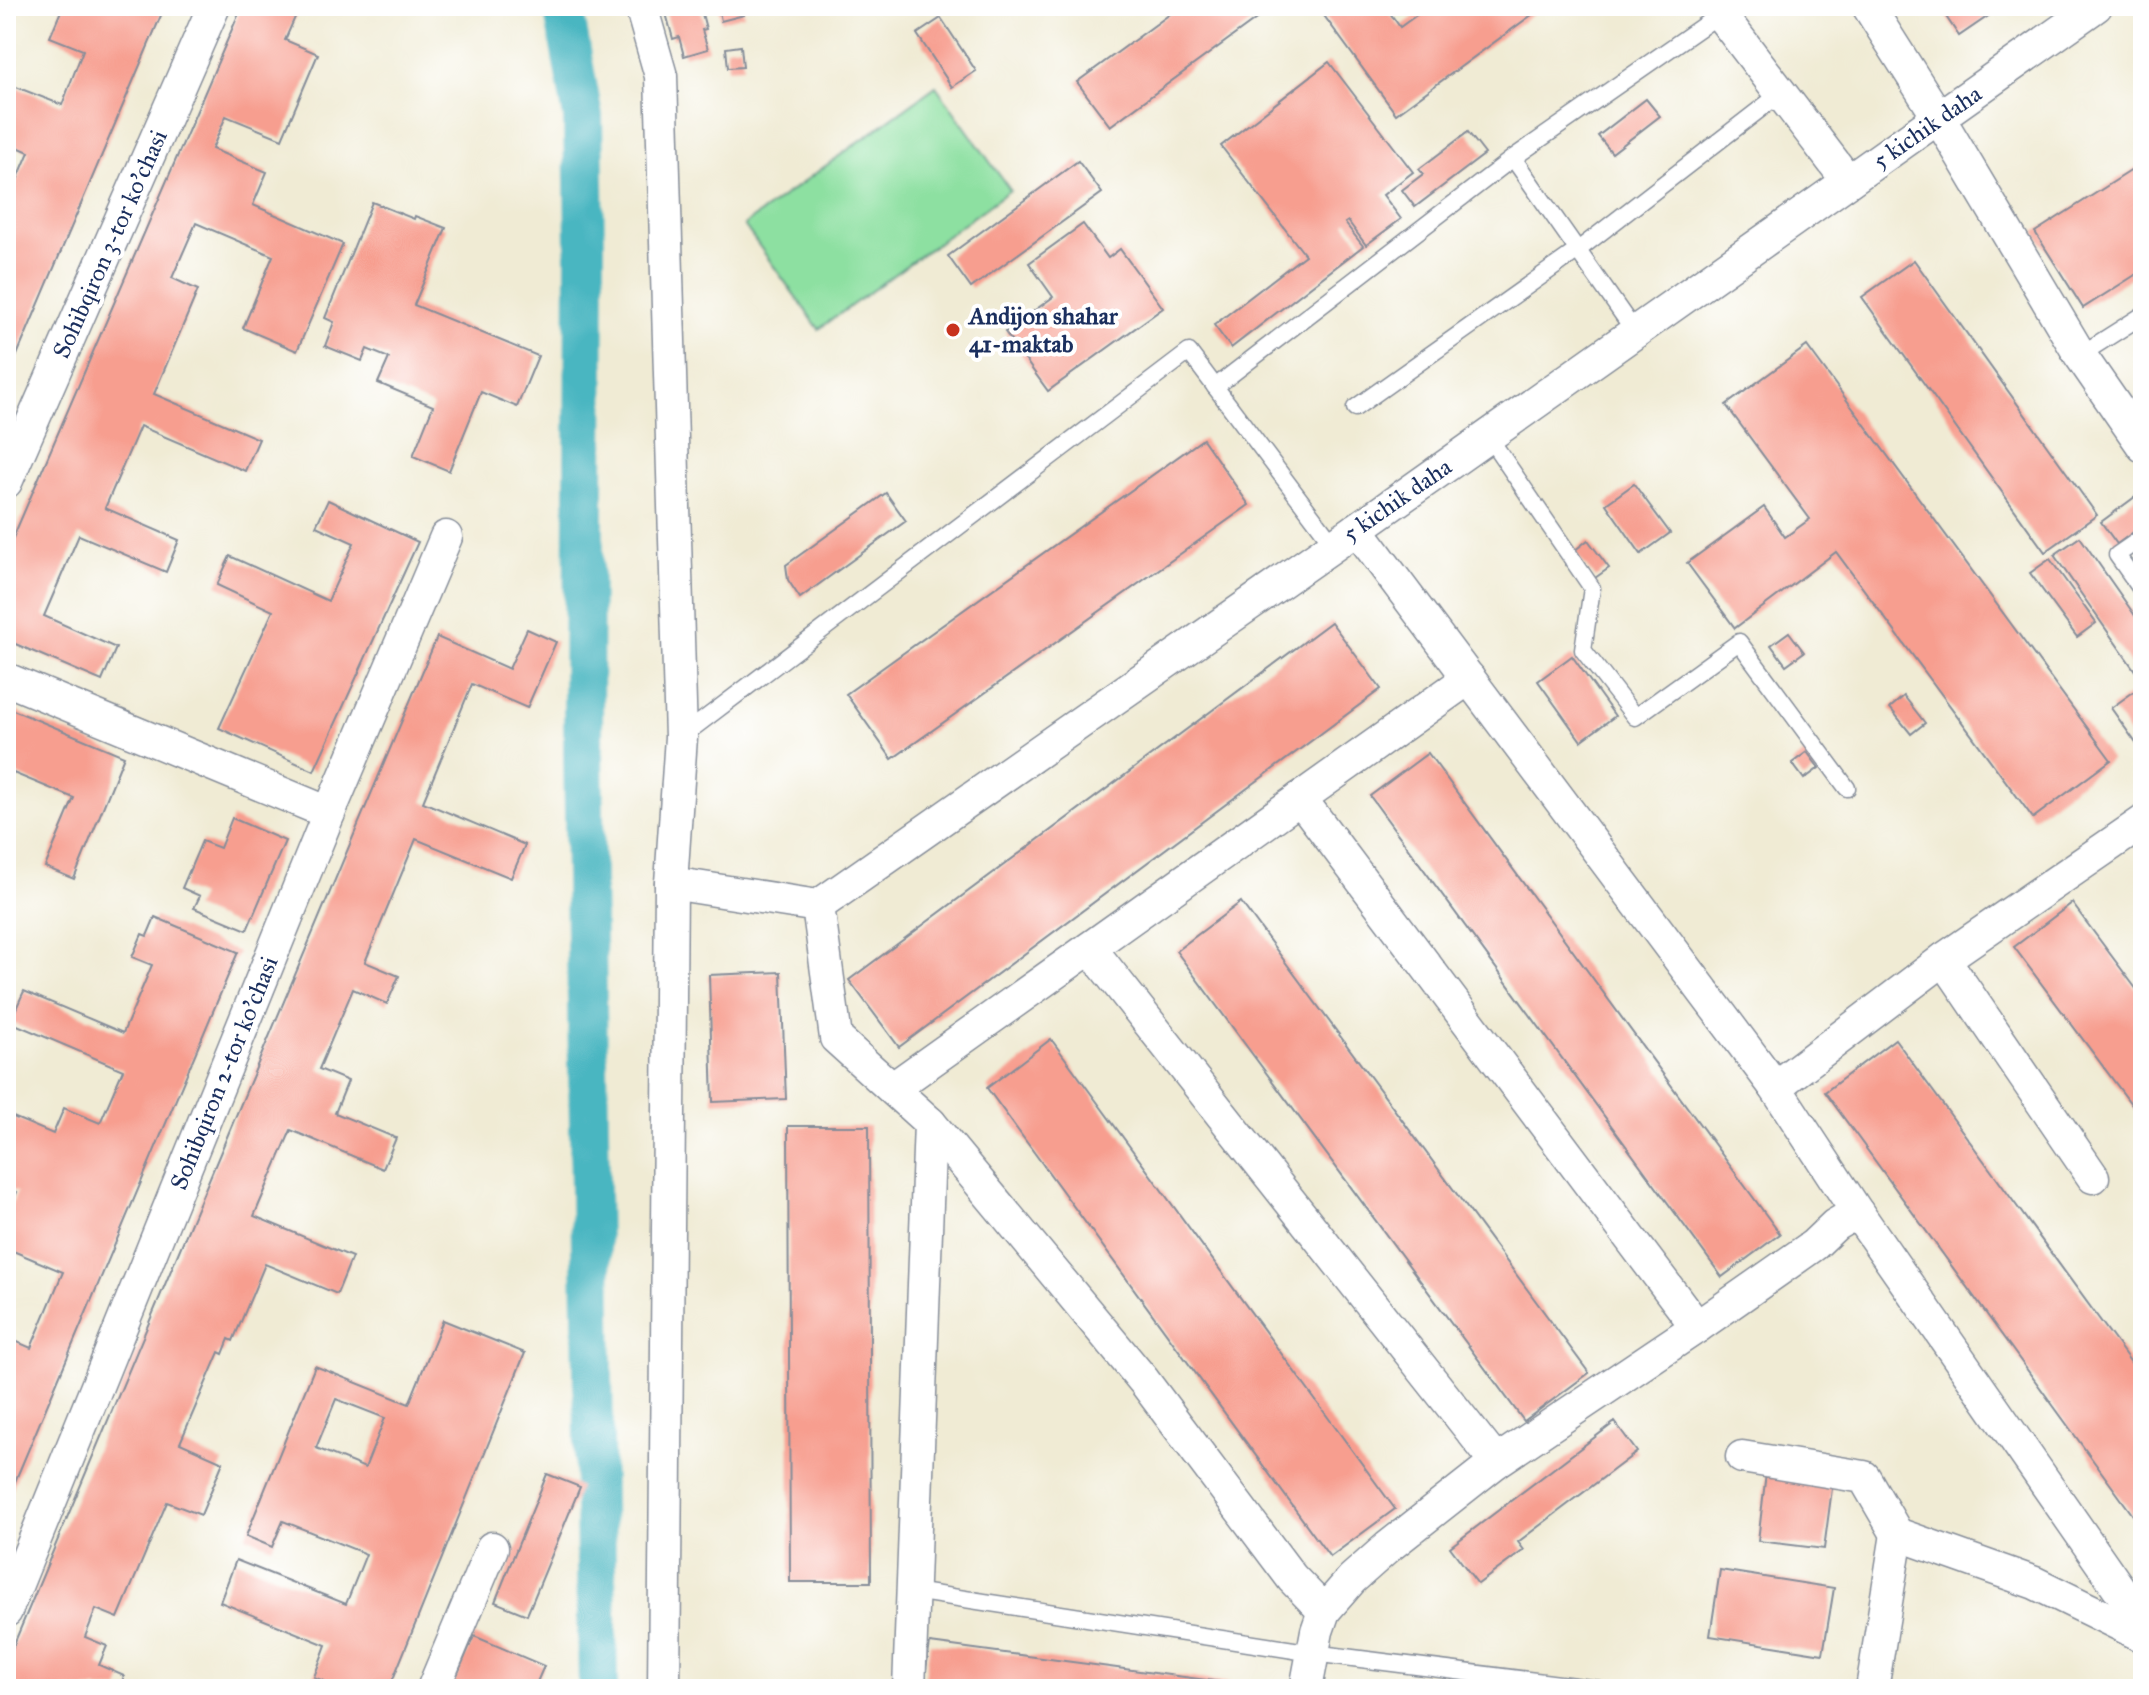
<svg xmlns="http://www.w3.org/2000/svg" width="2149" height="1695" font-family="'IM FELL Great Primer',serif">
<rect width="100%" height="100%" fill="#fff"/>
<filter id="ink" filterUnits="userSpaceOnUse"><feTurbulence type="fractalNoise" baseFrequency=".0125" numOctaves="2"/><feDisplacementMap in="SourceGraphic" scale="16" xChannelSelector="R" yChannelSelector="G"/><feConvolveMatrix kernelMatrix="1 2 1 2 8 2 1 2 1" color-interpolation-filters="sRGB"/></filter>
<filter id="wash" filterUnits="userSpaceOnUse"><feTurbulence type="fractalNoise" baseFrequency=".006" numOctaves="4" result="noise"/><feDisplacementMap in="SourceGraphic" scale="32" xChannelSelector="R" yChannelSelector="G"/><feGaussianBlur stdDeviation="1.8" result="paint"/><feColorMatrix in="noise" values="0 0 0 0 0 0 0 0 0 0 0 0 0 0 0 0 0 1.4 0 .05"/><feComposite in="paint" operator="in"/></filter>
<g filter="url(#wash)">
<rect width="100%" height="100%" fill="#f0ebd4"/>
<path fill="#8de0a1" stroke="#548880" stroke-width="2" d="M936,86L1010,190L819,329L744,225Z"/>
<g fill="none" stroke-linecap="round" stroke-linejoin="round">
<path stroke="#48b6c1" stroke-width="40" d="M563,6L583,117L585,246L583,751L598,1689"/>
</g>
<g id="blocks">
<g fill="#f79e8f" fill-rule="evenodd">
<path d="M63,6H165L6,381V206L29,152L6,142V83L62,105L83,50L50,37Z"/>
<path d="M242,6H300L285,40L318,54L282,139L226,116L212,149L267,172L253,205L343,244L297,351L243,328L273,256L196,223L172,278L198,290L154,394L259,439L245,471L140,426L105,508L179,540L166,572L79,535L44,616L116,648L102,681L6,640V554Z"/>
<path d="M664,6H700L706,29L702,30L708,49L684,56L679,37L673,39Z"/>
<path d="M718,6H741L744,15L721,21Z"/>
<path d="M1181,6H1274L1110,126L1077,82Z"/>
<path d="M1317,6H1385L1400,27L1429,6H1544L1396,114Z"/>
<path d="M1939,6H2003L1959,36Z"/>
<path d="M941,18L976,71L952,87L917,34Z"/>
<path d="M741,46L743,67L728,68L726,48Z"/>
<path d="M1329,62L1413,172L1383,195L1401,219L1366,245L1348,221L1345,223L1363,246L1231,348L1214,325L1305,255L1221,146Z"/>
<path d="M1646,99L1660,116L1612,153L1598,136Z"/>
<path d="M1468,132L1485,154L1415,207L1402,190L1423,174L1419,169Z"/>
<path d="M1078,161L1102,193L971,288L948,256Z"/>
<path d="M2143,163V270L2083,308L2035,232Z"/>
<path d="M372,202L414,219L415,216L446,228L414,305L538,356L517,407L481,392L449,471L413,456L433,406L378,383L389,358L367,349L362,361L325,346L334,322L325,318Z"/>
<path d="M1083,224L1108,258L1120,249L1163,308L1048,391L1005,332L1053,297L1029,263Z"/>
<path d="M1914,260L2097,515L2045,552L1862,297Z"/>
<path d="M1807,346L2111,760L2033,818L1836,552L1735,628L1687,563L1764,507L1785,537L1810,519L1726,405Z"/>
<path d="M1203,439L1249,505L892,759L846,694Z"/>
<path d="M1634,484L1670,533L1641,554L1606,504Z"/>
<path d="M2143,491V525L2117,544L2101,522Z"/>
<path d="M886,493L906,521L800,598L788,580L786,565Z"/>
<path d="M328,500L418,542L314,771L219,728L273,611L217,585L230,556L328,601L354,543L316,526Z"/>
<path d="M2080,537L2143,627V682L2054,555Z"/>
<path d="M1588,540L1609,568L1595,578L1574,551Z"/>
<path d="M2050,559L2096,623L2077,637L2030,573Z"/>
<path d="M1331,622L1381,689L899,1047L849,980Z"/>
<path d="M527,629L556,642L527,708L472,684L423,802L525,845L511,878L416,839L365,962L399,976L387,1004L353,989L319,1069L348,1081L335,1113L396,1138L383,1169L291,1130L254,1216L352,1257L337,1294L265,1264L233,1341L229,1339L223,1354L219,1352L180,1443L223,1462L201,1515L167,1502L118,1618L96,1609L85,1637L107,1646L99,1665L124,1676L119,1689H6V1663L437,637L509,669Z"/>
<path d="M1789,632L1804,652L1786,665L1771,645Z"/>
<path d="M1572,656L1615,716L1581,741L1538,681Z"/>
<path d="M2139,688L2143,693V753L2111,708Z"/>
<path d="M1904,696L1925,723L1911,734L1890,708Z"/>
<path d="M6,707L124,756L74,879L45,867L74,798L6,770Z"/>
<path d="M1807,752L1819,768L1804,779L1792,763Z"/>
<path d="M1428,753L1780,1234L1722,1277L1370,796Z"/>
<path d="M232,818L285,841L247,930L194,908L200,896L182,888L202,841L220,848Z"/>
<path d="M1241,902L1589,1373L1524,1421L1176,951Z"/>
<path d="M2072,903L2143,998V1120L2014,947Z"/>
<path d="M155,917L238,952L6,1503V1337L31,1348L63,1272L6,1248V1217L17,1192L6,1188V1114L53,1134L64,1108L100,1123L123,1070L10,1022L24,991L123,1033L152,965L132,957L142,934L147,936Z"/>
<path d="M781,972L786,1099L713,1102L709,975Z"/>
<path d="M1051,1039L1395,1509L1330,1557L987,1088Z"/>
<path d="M1895,1039L2143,1379V1529L1825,1092Z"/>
<path d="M788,1126H869L871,1582H790Z"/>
<path d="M443,1320L525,1353L389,1689H342L314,1677L326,1645L220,1602L236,1560L346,1604L366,1554L283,1521L272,1547L246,1536L315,1366L409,1404ZM336,1399L385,1418L365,1468L316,1448Z"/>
<path d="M1615,1422L1637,1452L1518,1542L1524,1550L1478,1584L1450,1547Z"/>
<path d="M1766,1473L1833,1481L1824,1549L1758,1541Z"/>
<path d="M547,1474L580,1487L527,1615L495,1602Z"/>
<path d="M1720,1570L1834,1588L1823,1654L1710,1636Z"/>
<path d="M474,1636L544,1666L534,1689H451Z"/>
<path d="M930,1643L1259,1687L1258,1689H923Z"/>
</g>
</g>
</g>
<g filter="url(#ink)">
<use href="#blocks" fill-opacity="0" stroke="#868d99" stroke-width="2"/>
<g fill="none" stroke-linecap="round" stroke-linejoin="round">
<defs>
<g id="lane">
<path d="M1635,332L1513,158L1720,14"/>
<path d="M2080,355L2143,315"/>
<path d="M1215,387L1513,158"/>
<path d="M1355,408L1578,250L1781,93"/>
<path d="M1488,436L1592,588L1583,650L1635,717L1739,642L1847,788"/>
<path d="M2143,537L2117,555L2143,592"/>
<path d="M681,737L1189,352L1334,545"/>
<path d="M913,1591L1313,1653L1599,1689"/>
</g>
<g id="street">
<path d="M641,6L661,76L681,737L671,883L664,1689"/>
<path d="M1714,6L1848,181"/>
<path d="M1868,6L1939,118L2080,355L2143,446"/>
<path d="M6,482L214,6"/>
<path d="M1357,529L1775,1087"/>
<path d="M6,679L329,813"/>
<path d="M1300,798L1697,1327"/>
<path d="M671,883L818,906L1357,529L2096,6"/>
<path d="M818,906L836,1038L930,1123L909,1689"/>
<path d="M1090,948L1496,1462"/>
<path d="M1944,959L2093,1177"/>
<path d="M893,1088L1469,678"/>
<path d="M930,1123L1144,1381L1292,1578L1324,1611"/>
<path d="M1857,1212L2143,1623"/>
<path d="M1742,1457L1864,1477L1897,1534L2035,1583L2143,1636"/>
<path d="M6,1611L329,813L446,537"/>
<path d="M433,1689L492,1548"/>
<path d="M1306,1689L1317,1631L1324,1611L1352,1579L1388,1547L1496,1462L1697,1327L1814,1245L1835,1225L1857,1212L1775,1087L1944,959L2143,822"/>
<path d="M1872,1689L1897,1534"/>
</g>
</defs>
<use href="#lane" stroke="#868d99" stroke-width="19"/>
<use href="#street" stroke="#868d99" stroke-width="35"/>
<use href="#lane" stroke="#fff" stroke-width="16"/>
<use href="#street" stroke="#fff" stroke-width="32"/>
</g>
</g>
<circle fill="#c8321e" stroke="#fff" stroke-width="3" cx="953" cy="330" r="8"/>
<g text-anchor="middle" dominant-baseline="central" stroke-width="8" stroke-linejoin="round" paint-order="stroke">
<g font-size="24" fill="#1b2f5e" stroke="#fff">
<text transform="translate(1927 127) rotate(-35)">5 kichik daha</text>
<text transform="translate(110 244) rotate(-66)">Sohibqiron 3-tor ko'chasi</text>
<text transform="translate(1397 500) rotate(-35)">5 kichik daha</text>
<text transform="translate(224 1073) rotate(-68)">Sohibqiron 2-tor ko'chasi</text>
</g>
<g font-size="24" font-weight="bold" fill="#1b2f5e" stroke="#fff" text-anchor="start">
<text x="969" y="316">Andijon shahar<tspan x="969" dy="28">41-maktab</tspan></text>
</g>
</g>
<rect width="2149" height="1695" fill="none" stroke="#fff" stroke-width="32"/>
</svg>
